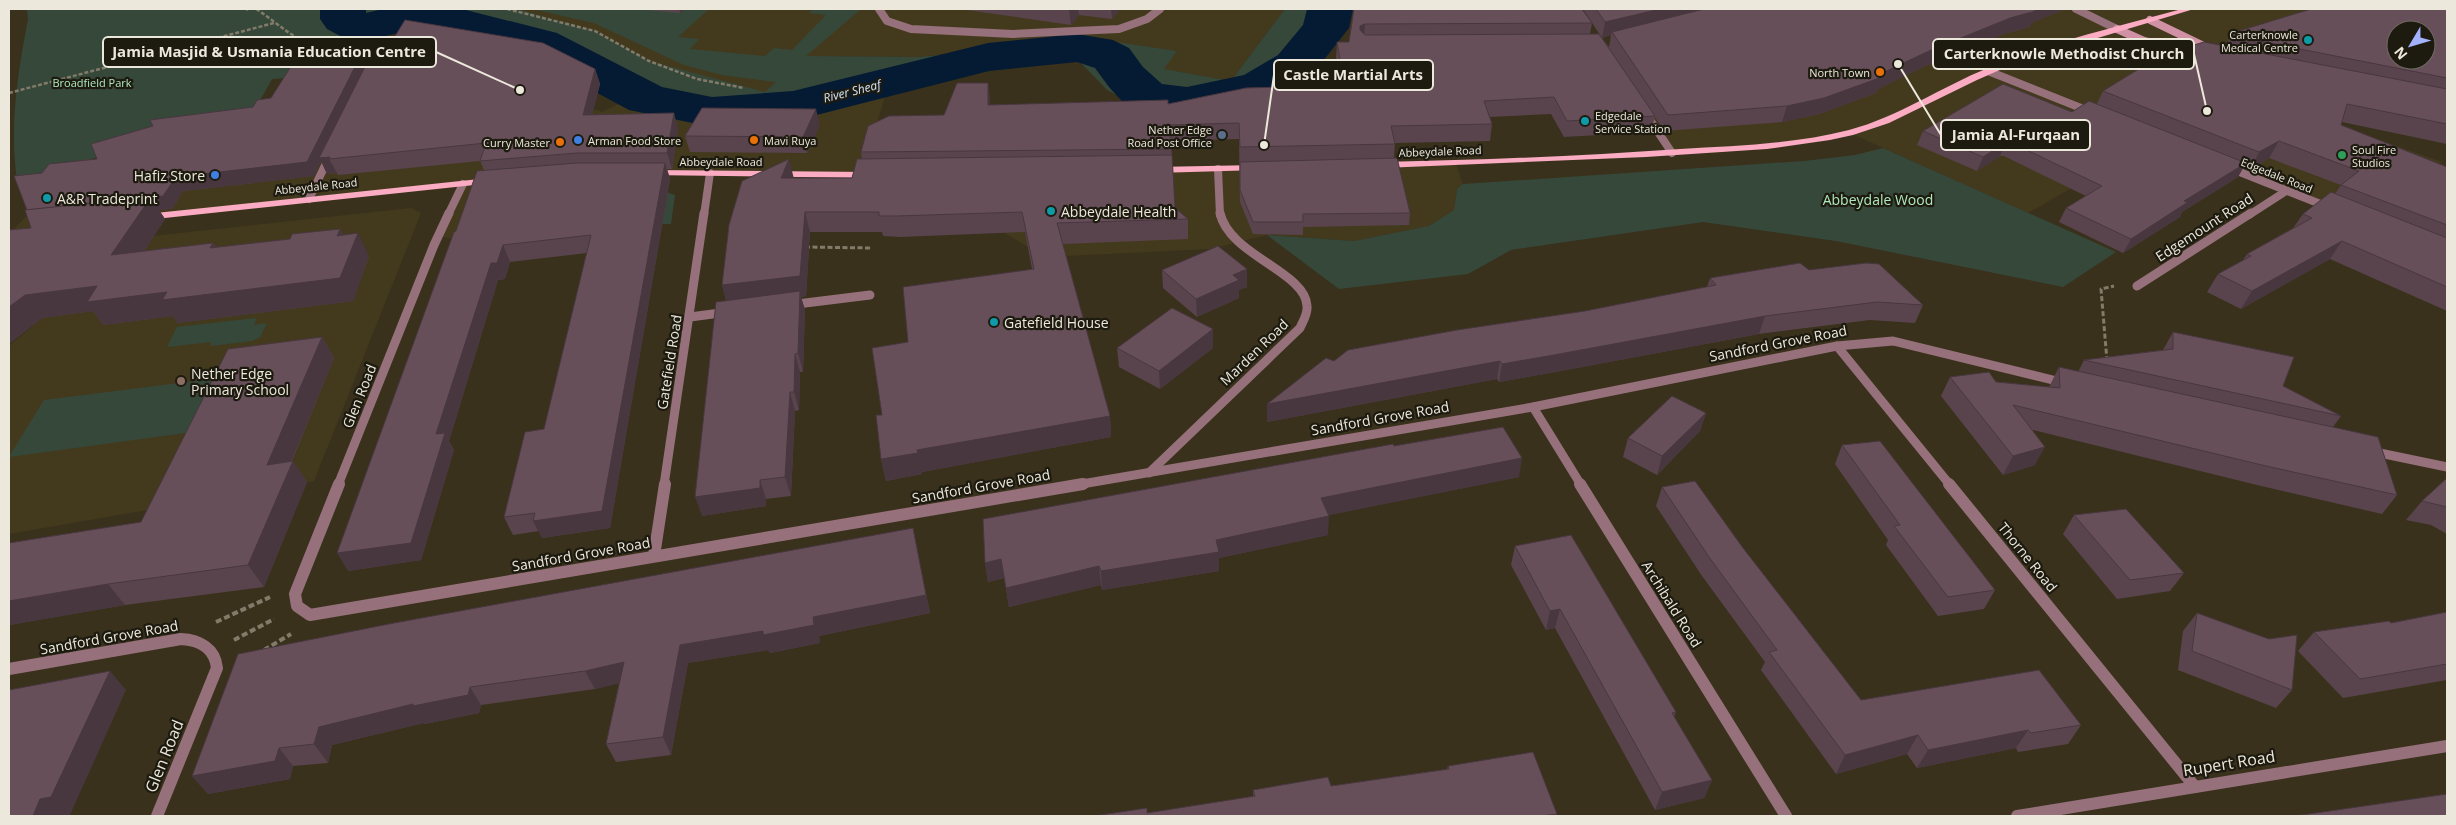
<svg xmlns="http://www.w3.org/2000/svg" width="2456" height="825" font-family="'Open Sans',sans-serif">
<rect width="100%" height="100%" fill="#39311c"/>
<g fill="#433a1e">
<path d="M507,9H1285L1231,81L1163,69L1176,51L1117,42L1076,40L916,57L806,56L766,92L717,84L649,61L595,31Z"/>
<path d="M1938,9H2354L2396,30L2275,111L2379,140L2442,162L2394,206L2378,227L2157,139L2028,213L1850,133L1833,137L1672,153L1625,83Z"/>
<path d="M887,89L862,175L651,173L489,234L449,238L438,236L463,184L144,217L147,247L153,236L411,208L421,213L314,481L9,534V346L34,325L12,231L32,210L300,139L597,110L602,112L629,99L647,107L791,117Z"/>
<path d="M1456,164L1463,184L1457,189L1454,210L1429,226L1354,241L1267,235L1210,249L1045,257L998,229L1002,174Z"/>
</g>
<g fill="#36483a">
<path d="M27,9H517L595,31L649,61L765,92L776,82L722,75L684,65L594,23L532,9H709L678,37L699,39L690,49L765,56L774,48L792,50L826,15L809,13L813,9H861L806,56L916,57L1117,42L1177,51L1164,69L1231,81L1285,9H1353L1329,50L1270,93L1159,116L1107,90L1079,61L998,65L887,89L791,117L713,116L661,111L647,107L553,61L400,32L358,36L348,58L298,77L272,79L253,113L17,180C9,126 18,72 28,19Z"/>
<path d="M1883,148L2116,252L2063,287L1836,241L1703,222L1511,250L1468,274L1339,289L1267,235L1354,241L1429,226L1454,210L1457,189L1463,184L1804,161L1855,155Z"/>
<path d="M666,192L675,195L671,224H662L667,197Z"/>
<path d="M257,318L254,325L267,323L260,337L252,341L210,346L211,342L167,347L177,327Z"/>
<path d="M227,377L200,431L9,457L44,400Z"/>
</g>
<g fill="none" stroke-linecap="round" stroke-linejoin="round">
<path fill="#051b33" fill-rule="evenodd" d="M320,9H366V13L383,9H462L557,33L662,87L712,97L793,91L988,43L1077,34L1113,40L1129,48L1143,67L1162,84L1187,87L1244,75L1278,55L1303,25L1307,9H1353L1349,28L1312,75L1278,98L1187,117L1147,113L1129,109L1109,87L1095,68L1077,62L989,71L793,121L712,127L629,110L523,53L424,27L360,42L344,38L327,29L320,19Z"/>
<g stroke="#827b6a" stroke-width="2.5" stroke-dasharray="4 2" stroke-linecap="butt">
<path d="M256,9C283,26 295,44 329,47"/>
<path d="M507,9L595,31L649,61L697,79L744,88"/>
<path d="M246,10L248,9"/>
<path d="M365,45L379,44"/>
<path d="M9,93L274,23"/>
</g>
<g stroke="#827b6a" stroke-width="3" stroke-dasharray="5 2.5" stroke-linecap="butt">
<path d="M805,247L872,248"/>
<path d="M2107,361L2101,289L2114,286"/>
</g>
<g stroke="#827b6a" stroke-width="4" stroke-dasharray="6 3" stroke-linecap="butt">
<path d="M216,622L270,597"/>
<path d="M234,640L274,619"/>
<path d="M264,650L291,634"/>
</g>
<path stroke="#96707a" stroke-width="8" d="M879,9L887,21L911,29L1013,34L1119,29L1147,19L1160,9"/>
<g stroke="#96707a" stroke-width="9">
<path d="M789,305L870,295"/>
<path d="M690,317L728,312"/>
</g>
<g stroke="#96707a" stroke-width="8">
<path d="M2076,9L2117,29"/>
<path d="M1988,71L2091,112"/>
<path d="M1646,114L1672,153"/>
<path d="M2227,167L2328,207"/>
<path d="M1218,169L1220,215"/>
<path d="M309,199L329,157"/>
<path d="M448,215L463,184"/>
<path d="M704,215L710,173"/>
<path d="M2249,215L2286,191"/>
</g>
<g stroke="#96707a" stroke-width="9">
<path d="M2137,286L2251,213"/>
<path d="M1837,346L1950,485"/>
<path d="M1533,407L1581,485"/>
<path d="M2370,451L2447,467"/>
<path d="M1149,473L1300,328C1303,321 1308,314 1307,306C1306,272 1229,255 1220,213"/>
<path d="M338,485L434,245L449,213"/>
<path d="M664,485L704,213"/>
<path d="M1076,485L1533,407L1837,346L1893,341L2065,383"/>
</g>
<g stroke="#96707a" stroke-width="12">
<path d="M339,484L295,594L297,606L310,615L1083,484"/>
<path d="M1580,484L1786,816"/>
<path d="M1949,484L2195,787"/>
<path d="M654,556L665,484"/>
<path d="M9,669L181,639C199,640 215,648 217,668L157,816"/>
<path d="M2017,816L2447,746"/>
</g>
<g stroke="#cf91a3" stroke-width="8">
<path d="M2150,20L2208,48"/>
<path d="M2117,29L2144,41L2172,48"/>
</g>
<g fill="#fbabc2" fill-rule="evenodd">
<path d="M2182,9H2194L2018,62L1977,80L1889,123L1853,135L1830,140L1767,149L1646,157L1383,168L1378,165L1383,162C1482,160 1581,156 1680,149C1736,146 1794,144 1849,130C1898,117 1941,87 1988,68C2050,42 2117,27 2182,9Z"/>
<path d="M1256,165L1260,166V170L1156,173L1151,170L1156,167Z"/>
<path d="M651,170L868,172L873,175L868,178L647,175L646,173Z"/>
<path d="M489,178L494,181L493,183L146,220L141,217L146,214Z"/>
</g>
</g>
<g fill="#59444d" fill-rule="evenodd">
<path d="M637,9H686L680,13Z"/>
<path d="M960,9H1120L1112,19L1079,15L1071,25Z"/>
<path d="M1354,9L1592,23L1590,34L1602,38L1583,9H2065L2031,23L2030,27L2004,34L1923,67L1878,89L1876,93L1819,114L1782,122L1664,131L1655,117L1651,132L1564,137L1551,114L1490,117L1492,124L1490,141L1395,143L1394,158L1410,213L1409,225L1303,227V235L1253,234L1240,202L1239,139L1171,141L1175,208L1188,219V239L1063,244L1110,416L1111,437L922,472V474L886,481L881,459L882,415L908,342L1032,269L1025,232L900,237L883,236L882,232H810L806,296L801,297L805,310L803,372H800L799,410L795,411L791,496L766,499V506L702,516L726,300L722,285L794,178H852L862,159L861,152L944,115L988,83L990,105L1168,104L1320,86V83L1340,82L1336,58L1337,42H1349ZM1611,35L1609,47L1602,38Z"/>
<path d="M2447,9V144L2342,122L2341,125L2447,167V311L2330,259L2241,309L2207,292L2218,274L2243,260L2247,254L2293,228L2303,214L2335,194L2341,185L2269,158L2250,170L2243,167L2238,177L2182,212L2180,217L2123,253L2059,222L2066,208L2086,196L2004,156H2000L1977,171L1917,145L1923,131L2072,112L2097,104L2103,91L2152,61L2162,40L2191,46H2226L2232,33Z"/>
<path d="M371,53L595,69L600,84L592,115L678,129L672,169H667L670,179L610,528L542,538L539,531L513,535L504,517L544,429L587,253L510,262L505,279L498,280L449,441L454,450L421,560L348,571L456,231L484,170L480,161L338,175L337,173L327,174L321,161L314,176L183,191L172,209L159,210L165,219L144,251L213,243L216,247L290,239L340,229L343,235L369,256L353,301L177,323L173,316L103,325L93,311L42,318L9,344V230L31,228L27,210L42,173L97,159L253,107Z"/>
<path d="M820,125L807,153L690,152L685,136Z"/>
<path d="M1162,270L1247,287L1239,290V298L1197,317L1163,288Z"/>
<path d="M1809,270L1923,305L1915,323L1870,320L1759,334L1550,373L1499,382L1497,379L1267,422V404L1334,361L1707,287L1710,278Z"/>
<path d="M2173,332L2283,386L2341,416L2333,427L2397,495L2382,514L2253,484L2033,430L2035,465L2003,475L1941,396L1950,377L2049,387L2059,367L2078,372L2084,360L2163,350Z"/>
<path d="M322,337L334,358L292,461L307,482L264,587L125,605L9,625V543L141,522Z"/>
<path d="M1117,348H1213L1160,389L1119,367Z"/>
<path d="M1706,413L1700,431L1657,475L1623,457L1628,438Z"/>
<path d="M1842,445L1995,590L1984,609L1938,616L1886,545L1888,540L1835,464Z"/>
<path d="M1394,446L1519,477L1328,515V535L1219,558V571L1102,590L1101,585L1009,607L1004,578L988,582L985,563Z"/>
<path d="M2447,478V534L2431,525L2406,520L2422,501Z"/>
<path d="M1662,487L1743,548L1861,700L2081,725L2068,744L2018,752L2016,748L1917,768L1907,754L1836,774L1761,670L1765,662L1702,576L1656,506Z"/>
<path d="M2074,515L2184,573L2170,591L2117,599L2063,534Z"/>
<path d="M913,528L930,613L819,636L820,643L770,653L768,650L688,663L671,755L616,762L606,744L619,683L595,689L481,705L479,713L425,724L424,723L332,745L328,763L293,766L290,779L208,794L192,776Z"/>
<path d="M1515,546L1676,712L1674,717L1712,780L1704,798L1655,810L1555,628L1546,630L1511,565Z"/>
<path d="M2447,612V680L2343,698L2298,651L2314,632L2391,623Z"/>
<path d="M2197,613L2292,690L2276,708L2178,670L2183,631Z"/>
<path d="M1448,766L1557,814L1556,816H1094L1147,813L1253,797V790L1331,786L1447,769Z"/>
</g>
<g fill="#48373f">
<path d="M679,9H686L680,13Z"/>
<path d="M1069,9H1078L1079,15L1071,25Z"/>
<path d="M1111,9H1120L1112,19Z"/>
<path d="M1660,9H1718L1612,32L1611,35L1602,38L1605,22Z"/>
<path d="M2034,9H2065L2031,23L2030,27L2004,34L1923,67L1878,89L1876,93L1819,114L1782,122L1787,106L1878,75L1929,51Z"/>
<path d="M1365,24L1364,39L1360,30V26Z"/>
<path d="M367,43L372,55L329,159L337,173L327,174L321,161L314,176L183,191L172,209L159,210L165,219L126,278L37,223L176,177Z"/>
<path d="M595,69L600,84L588,131L583,115Z"/>
<path d="M988,83L990,99V121L988,105Z"/>
<path d="M816,109L820,125L807,153L803,137Z"/>
<path d="M674,113L678,129L672,169L667,153Z"/>
<path d="M2279,141L2269,158L2250,170L2259,152Z"/>
<path d="M2006,142L2000,156L1977,171L1983,157Z"/>
<path d="M789,159L794,179L781,178Z"/>
<path d="M665,163L670,179L610,528L542,538L533,521Z"/>
<path d="M2246,163L2238,177L2182,212L2180,217L2123,253L2131,239L2184,201Z"/>
<path d="M805,212L810,232L806,296L801,297L805,310L803,372L798,353L728,306L722,285Z"/>
<path d="M340,229L351,250L358,233L369,256L353,301L177,323L173,316L103,325L93,311L42,318L9,344V307L25,295L97,286L337,236Z"/>
<path d="M2342,241L2330,259L2241,309L2252,291Z"/>
<path d="M213,243L227,266L210,248Z"/>
<path d="M503,245L510,262L505,279L498,280L449,441L454,450L421,560L348,571L337,553L491,263Z"/>
<path d="M1247,269V287L1239,290V298L1197,317L1196,299L1233,275Z"/>
<path d="M1765,316L1759,334L1550,373L1499,382L1502,364Z"/>
<path d="M1213,329V348L1160,389L1159,371Z"/>
<path d="M322,337L334,358L281,486L267,465Z"/>
<path d="M795,354L800,372L799,410L794,392Z"/>
<path d="M1500,361L1497,379L1267,422V404Z"/>
<path d="M790,392L795,411L791,496L785,477Z"/>
<path d="M1706,413L1700,431L1657,475L1662,456Z"/>
<path d="M1110,416L1111,437L922,472V474L886,481L881,459L917,450Z"/>
<path d="M2045,447L2035,465L2003,475L2013,456Z"/>
<path d="M1522,458L1519,477L1320,517L1321,498Z"/>
<path d="M293,461L307,482L264,587L248,565Z"/>
<path d="M760,480L766,499V506L702,516L695,497Z"/>
<path d="M1329,516L1328,535L1219,558V571L1102,590L1101,571L1216,540Z"/>
<path d="M913,528L930,613L819,636L820,643L770,653L768,650L688,663L671,755L663,737L680,645L813,617Z"/>
<path d="M1001,559L1004,578L988,582L985,563Z"/>
<path d="M1099,566L1101,585L1009,607L1006,588Z"/>
<path d="M108,584L125,605L9,625V601Z"/>
<path d="M1560,609L1555,628L1546,630L1550,611Z"/>
<path d="M624,662L633,680L595,689L585,671Z"/>
<path d="M110,671L126,690L70,815L63,816H33L40,799Z"/>
<path d="M470,687L481,705L479,713L425,724L424,723L332,745L328,763L314,744L319,727Z"/>
<path d="M2028,730L2016,748L1917,768L1928,750Z"/>
<path d="M1918,735L1907,754L1836,774L1845,755Z"/>
<path d="M279,748L293,766L290,779L208,794L192,776Z"/>
<path d="M1712,780L1704,798L1655,810L1662,792Z"/>
</g>
<g fill="#674f5a" stroke="#48373f" fill-rule="evenodd">
<path d="M1354,9H1582L1592,23L1365,24L1360,26V30L1365,35L1599,34L1655,116L1567,121L1554,97L1484,101L1492,124L1391,126L1395,144L1240,147L1239,123L1169,125L1171,149L861,152L868,126L889,116L944,115L957,83H988V105L1168,100V104L1246,88L1321,86L1320,83L1344,82L1337,42H1349Z"/>
<path d="M1596,9H1660L1605,22Z"/>
<path d="M1704,9H2034H2033L2036,11L2010,18L1929,51L1878,75L1882,77L1824,98L1787,106L1668,115L1612,32Z"/>
<path d="M2311,9H2447V78L2234,36L2232,33ZM2396,30H2426V60H2396Z"/>
<path d="M405,20L543,43L595,69L583,115L674,113L667,153H577L480,161L486,143L329,159L330,157L319,158L379,39L394,38Z"/>
<path d="M2162,40L2191,46L2204,42L2447,89V124L2347,104L2341,125L2447,167V225L2341,185L2359,171L2279,141L2259,152L2103,91L2155,59Z"/>
<path d="M367,43L307,162L176,177L163,196L27,210L14,176L42,173L49,164L97,159L91,144L153,126L150,120L253,107L257,100L271,98L302,49Z"/>
<path d="M2003,84L2072,112L2089,101L2246,163L2184,201L2188,202L2131,239L2066,208L2102,186L2010,142H2006L1983,157L1923,131Z"/>
<path d="M702,108L816,109L803,137L685,136Z"/>
<path d="M1172,155L1175,208L1188,219L1057,223L1110,416L917,450L918,453L881,459L876,415H882L872,348L908,342L903,287L1034,269L1022,212L896,216H879V212H805L800,276L722,285L729,225L742,181L789,159L781,178H852L857,159Z"/>
<path d="M1397,158L1410,213L1303,214V222H1253L1240,190V162Z"/>
<path d="M577,163H665L602,511L533,521L535,513L504,517L525,432L544,429L591,235L503,245L497,263H491L436,434L445,433L411,543L337,553L454,232L456,231L477,171Z"/>
<path d="M2331,192L2447,238V287L2342,241L2252,291L2218,274L2251,256L2247,254L2312,218L2303,214Z"/>
<path d="M151,197L111,255L213,243L210,248L290,239L292,234L340,229L337,236L358,233L340,278L162,300L167,292L87,302L97,286L25,295L9,307V230L31,228L25,210Z"/>
<path d="M1218,246L1247,269L1233,275L1239,280L1196,299L1162,270Z"/>
<path d="M1800,263L1809,270L1866,263L1879,264L1923,305L1877,302L1765,316L1554,355L1502,364L1500,361L1267,404L1326,358L1334,361L1348,350L1457,330L1585,311L1716,285L1710,278Z"/>
<path d="M800,291L798,353L795,354L794,392H790L785,477L760,480V488L695,497L716,302Z"/>
<path d="M1172,308L1213,329L1159,371L1117,348Z"/>
<path d="M2173,332L2294,357L2283,386L2341,416L2084,360L2173,349Z"/>
<path d="M322,337L267,465L293,461L248,565L108,584L9,601V543L141,522L228,349Z"/>
<path d="M2059,367L2378,437L2397,495L2266,466L2013,405L2045,447L2013,456L1950,377L1989,372L1996,382L2060,388Z"/>
<path d="M1672,396L1706,413L1662,456L1628,438Z"/>
<path d="M1503,427L1522,458L1321,498L1329,516L1216,540L1219,552L1101,571L1099,566L1006,588L1001,559L985,563L983,519L1393,444L1394,446Z"/>
<path d="M1880,441L1995,590L1948,597L1894,526L1900,525L1842,445Z"/>
<path d="M2447,478V507L2422,501Z"/>
<path d="M1695,481L1743,548L1861,700L2039,670L2081,725L2031,733L2028,730L1928,750L1918,735L1845,755L1769,652L1777,650L1709,557L1662,487Z"/>
<path d="M2126,509L2184,573L2130,580L2074,515Z"/>
<path d="M913,528L926,595L813,617L814,625L763,635V631L680,645L663,737L606,744L624,662L585,671L470,687L468,695L413,706V704L319,727L314,744L279,748L275,761L192,776L238,654L394,623Z"/>
<path d="M1571,535L1676,712L1672,713L1712,780L1662,792L1560,609L1550,611L1515,546Z"/>
<path d="M2447,612V664L2360,679L2314,632L2389,621L2391,623Z"/>
<path d="M2197,613L2269,639L2297,635L2292,690L2192,651Z"/>
<path d="M110,671L51,797L40,799L33,816H9V690Z"/>
<path d="M1533,752L1557,814L1540,816H1094L1147,808V813L1255,796L1253,790L1328,777L1331,786L1449,769L1448,766Z"/>
<path d="M2447,794V816H2295Z"/>
</g>
<g fill="#0f9aa8" stroke="#1d1a10" stroke-width="2">
<circle cx="2308" cy="40" r="5"/>
<circle cx="1585" cy="121" r="5"/>
<circle cx="47" cy="198" r="5"/>
<circle cx="1051" cy="211" r="5"/>
<circle cx="994" cy="322" r="5"/>
</g>
<g fill="#e8710a" stroke="#1d1a10" stroke-width="2">
<circle cx="1880" cy="72" r="5"/>
<circle cx="754" cy="140" r="5"/>
<circle cx="560" cy="142" r="5"/>
</g>
<circle fill="#5c6f8a" stroke="#1d1a10" stroke-width="2" cx="1222" cy="135" r="5"/>
<g fill="#3f7fe0" stroke="#1d1a10" stroke-width="2">
<circle cx="578" cy="140" r="5"/>
<circle cx="215" cy="175" r="5"/>
</g>
<circle fill="#2e9e5b" stroke="#1d1a10" stroke-width="2" cx="2342" cy="155" r="5"/>
<circle fill="#8d6e63" stroke="#1d1a10" stroke-width="2" cx="181" cy="381" r="5"/>
<g text-anchor="middle" dominant-baseline="central" stroke-width="4.5" stroke-linejoin="round" paint-order="stroke">
<g font-size="11" fill="#ece8db" stroke="#1d1a10" text-anchor="end">
<text x="2298" y="34">Carterknowle<tspan x="2298" dy="13">Medical Centre</tspan></text>
<text x="1870" y="72">North Town</text>
<text x="1595" y="115" text-anchor="start">Edgedale<tspan x="1595" dy="13">Service Station</tspan></text>
<text x="1212" y="129">Nether Edge<tspan x="1212" dy="13">Road Post Office</tspan></text>
<text x="588" y="140" text-anchor="start">Arman Food Store</text>
<text x="764" y="140" text-anchor="start">Mavi Ruya</text>
<text x="550" y="142">Curry Master</text>
<text x="2352" y="149" text-anchor="start">Soul Fire<tspan x="2352" dy="13">Studios</tspan></text>
</g>
<g font-size="11" fill="#aee8bc" stroke="#1d1a10">
<text x="92" y="82">Broadfield Park</text>
</g>
<g font-size="11" fill="#ece8db" stroke="#1d1a10">
<text transform="translate(1440 151) rotate(-2)">Abbeydale Road</text>
<text x="721" y="161">Abbeydale Road</text>
<text transform="translate(2277 175) rotate(22)">Edgedale Road</text>
<text transform="translate(316 186) rotate(-6)">Abbeydale Road</text>
</g>
<g font-size="12" font-style="italic" fill="#d2e4f8" stroke="#1d1a10">
<text transform="translate(852 91) rotate(-14)">River Sheaf</text>
</g>
<g font-size="14" fill="#ece8db" stroke="#1d1a10" text-anchor="start">
<text x="205" y="175" text-anchor="end">Hafiz Store</text>
<text x="57" y="198">A&amp;R Tradeprint</text>
<text x="1061" y="211">Abbeydale Health</text>
<text x="1004" y="322">Gatefield House</text>
<text x="191" y="373">Nether Edge<tspan x="191" dy="16">Primary School</tspan></text>
</g>
<g font-size="14" fill="#aee8bc" stroke="#1d1a10">
<text x="1878" y="199">Abbeydale Wood</text>
</g>
<g font-size="14" fill="#ece8db" stroke="#1d1a10">
<text transform="translate(2204 227) rotate(-33)">Edgemount Road</text>
<text transform="translate(1778 343) rotate(-11)">Sandford Grove Road</text>
<text transform="translate(1254 352) rotate(-44)">Marden Road</text>
<text transform="translate(669 362) rotate(-81)">Gatefield Road</text>
<text transform="translate(359 396) rotate(-68)">Glen Road</text>
<text transform="translate(1380 418) rotate(-10)">Sandford Grove Road</text>
<text transform="translate(981 486) rotate(-10)">Sandford Grove Road</text>
<text transform="translate(581 554) rotate(-10)">Sandford Grove Road</text>
<text transform="translate(2028 557) rotate(51)">Thorne Road</text>
<text transform="translate(1672 604) rotate(58)">Archibald Road</text>
<text transform="translate(109 637) rotate(-10)">Sandford Grove Road</text>
</g>
<g font-size="16" fill="#ece8db" stroke="#1d1a10">
<text transform="translate(164 756) rotate(-68)">Glen Road</text>
<text transform="translate(2229 763) rotate(-9)">Rupert Road</text>
</g>
</g>
<path fill="none" stroke="#ece8db" stroke-width="2" d="M520 90L436 52M2207 111L2194 54M1264 145L1274 75M1898 64L1941 135"/>
<g fill="#ece8db" stroke="#1d1a10" stroke-width="2">
<circle cx="520" cy="90" r="5"/>
<circle cx="2207" cy="111" r="5"/>
<circle cx="1264" cy="145" r="5"/>
<circle cx="1898" cy="64" r="5"/>
</g>
<g fill="#1d1a10" stroke="#ece8db" stroke-width="2">
<rect x="103" y="37" width="333" height="30" rx="5"/>
<rect x="1933" y="39" width="261" height="30" rx="5"/>
<rect x="1274" y="60" width="159" height="30" rx="5"/>
<rect x="1941" y="120" width="149" height="30" rx="5"/>
</g>
<g font-size="15" text-anchor="middle" font-weight="bold" fill="#ece8db">
<text x="269" y="57">Jamia Masjid &amp; Usmania Education Centre</text>
<text x="2064" y="59">Carterknowle Methodist Church</text>
<text x="1353" y="80">Castle Martial Arts</text>
<text x="2016" y="140">Jamia Al-Furqaan</text>
</g>
<rect width="2456" height="825" fill="none" stroke="#ece8db" stroke-width="20"/>
<g transform="translate(2411 45) rotate(232)"><circle r="24" fill="#1d1a10" stroke="#706c61"/>
<path d="M0-4L9 19L0 12L-9 19Z" fill="#a4b1fc"/>
<text y="-8" font-size="14" font-weight="bold" text-anchor="middle" fill="#ece8db">N</text>
</g>
</svg>
